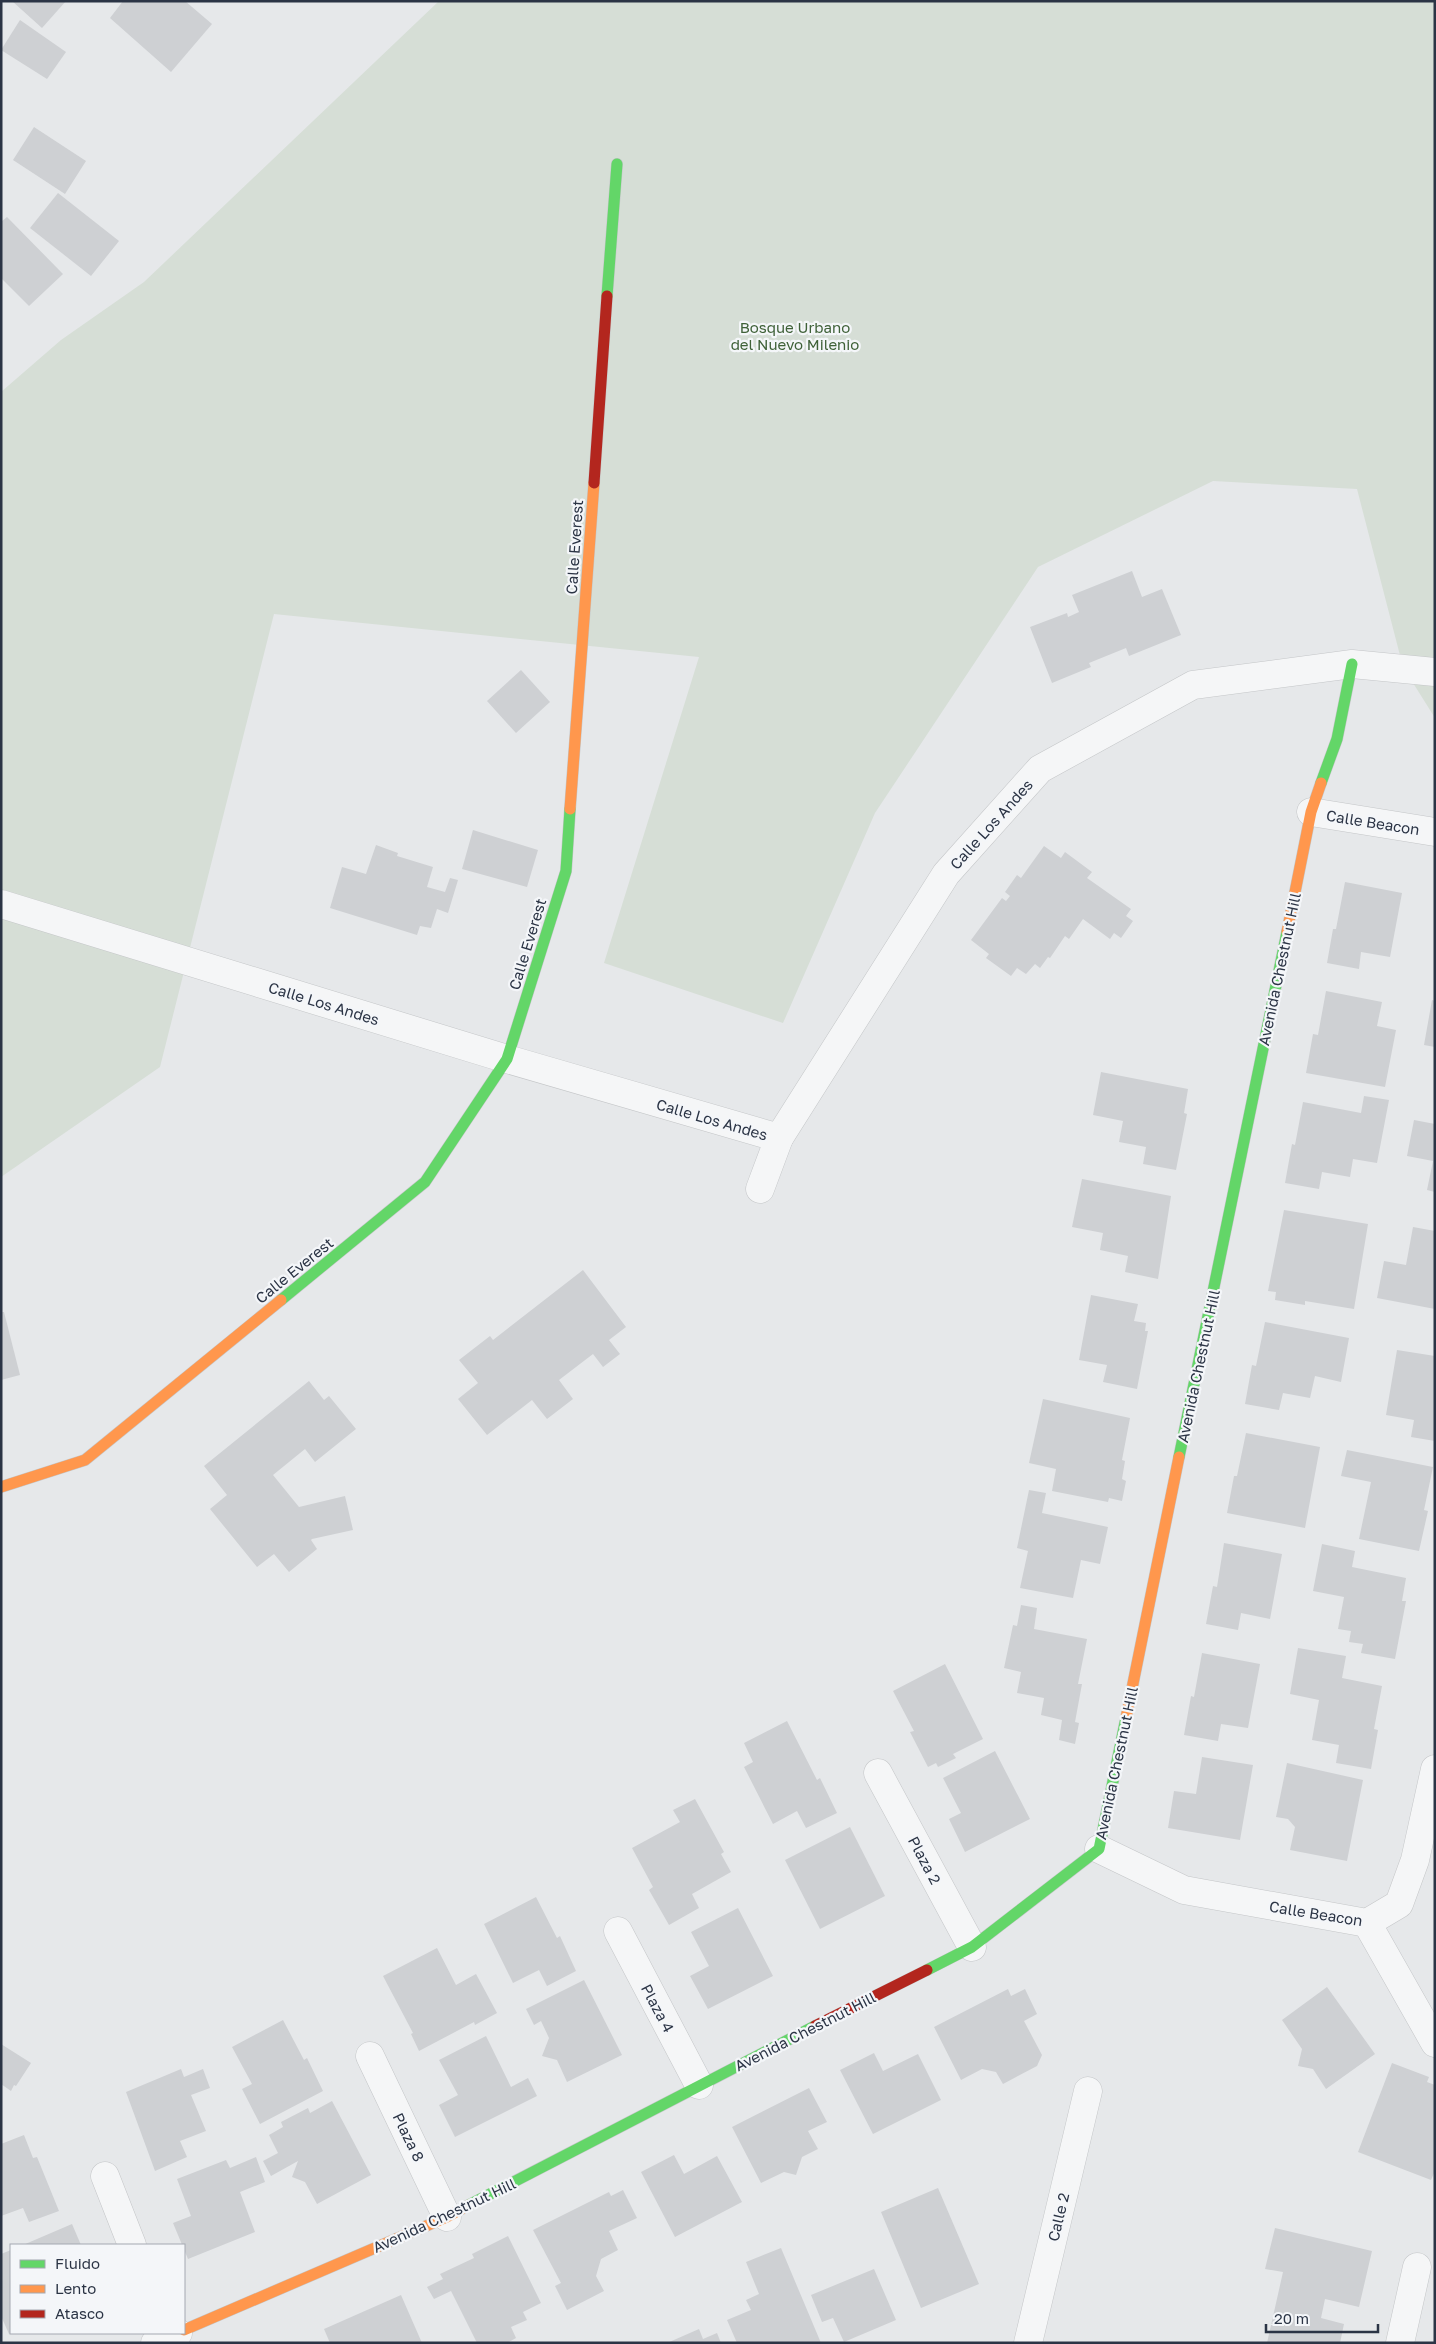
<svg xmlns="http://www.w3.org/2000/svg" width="1436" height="2344" font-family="'Golos Text',sans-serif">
<rect width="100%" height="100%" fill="#e6e8ea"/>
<path fill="#d6ded6" d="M439,1H1435V718L1403,667L1357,489L1213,481L1038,567L875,813L783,1023L604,963L699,657L274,614L160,1067L1,1177V392L61,340L144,282Z"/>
<g fill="#ced0d3">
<path d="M12,1H66L42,28Z"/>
<path d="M123,1H185L212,24L171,72L110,18Z"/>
<path d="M20,20L66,52L47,79L1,50Z"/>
<path d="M34,127L86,161L65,194L13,160Z"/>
<path d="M58,193L119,241L91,276L30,228Z"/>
<path d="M7,217L63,274L29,306L1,278V222Z"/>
<path d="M1132,571L1142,597L1162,589L1181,635L1129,656L1126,648L1089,663L1091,667L1052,683L1030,627L1067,613L1068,617L1079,612L1072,595Z"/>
<path d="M521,670L550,702L516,733L487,701Z"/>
<path d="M473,830L538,850L527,887L462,869Z"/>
<path d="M376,845L398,853L397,856L433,867L427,887L445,892L450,878L458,880L448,913L437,909L431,928L420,926L417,935L330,908L342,867L366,874Z"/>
<path d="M1044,846L1061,858L1065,852L1092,872L1087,878L1131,909L1126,916L1133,921L1121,938L1114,933L1110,939L1083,919L1069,939L1065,936L1050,958L1048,957L1040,968L1035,964L1026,974L1017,968L1011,976L986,958L989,954L971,940L1002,898L1006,901L1010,896L1005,892L1017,875L1021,878Z"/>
<path d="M1345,882L1402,893L1390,957L1361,952L1359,969L1327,963L1333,929H1336Z"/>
<path d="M1326,991L1382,1002L1377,1026L1396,1030L1385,1087L1306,1073L1313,1034L1318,1035Z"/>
<path d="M1432,1000L1435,1001V1047L1424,1045Z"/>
<path d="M1101,1072L1188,1089L1184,1113L1187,1114L1176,1170L1143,1164L1146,1147L1119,1142L1123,1121L1093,1115Z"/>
<path d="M1364,1096L1389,1100L1377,1163L1353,1159L1350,1177L1322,1172L1319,1189L1285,1183L1292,1144L1295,1145L1303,1102L1361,1113Z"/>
<path d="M1414,1120L1435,1124V1192L1427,1190L1433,1161L1407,1156Z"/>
<path d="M1082,1179L1171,1196L1158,1279L1125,1272L1128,1256L1100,1250L1103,1233L1072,1227Z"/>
<path d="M1284,1210L1368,1224L1354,1309L1305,1301V1305L1275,1300L1276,1292L1268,1291Z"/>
<path d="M1413,1227L1435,1231V1309L1377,1298L1384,1261L1406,1265Z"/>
<path d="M583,1270L626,1327L609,1340L620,1354L603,1367L593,1354L559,1380L573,1399L547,1419L532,1400L487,1435L458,1399L478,1383L459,1360L490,1336L493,1340Z"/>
<path d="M1091,1295L1138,1304L1134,1321L1146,1323L1145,1331H1148L1137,1389L1103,1382L1107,1365L1079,1360Z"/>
<path d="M1,1312H4L20,1375L1,1380Z"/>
<path d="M1265,1322L1349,1338L1341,1382L1315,1376L1310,1398L1283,1393L1279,1410L1245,1404L1252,1365L1256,1366Z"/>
<path d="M1397,1350L1435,1356V1441L1411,1437L1414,1420L1386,1415Z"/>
<path d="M309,1381L324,1400L329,1396L356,1429L315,1462L305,1449L273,1475L299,1507L345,1496L353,1530L312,1539L311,1540L317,1549L289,1572L274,1554L257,1567L210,1509L227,1495L204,1466Z"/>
<path d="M1043,1399L1130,1418L1122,1460L1125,1461L1122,1479L1126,1481L1122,1501L1109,1498L1108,1502L1052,1491L1056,1469L1029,1463Z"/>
<path d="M1246,1433L1320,1447L1305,1528L1227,1513L1234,1476H1237Z"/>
<path d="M1347,1450L1433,1467L1424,1510L1428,1511L1419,1551L1359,1539L1371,1482L1341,1476Z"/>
<path d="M1029,1490L1046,1493L1042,1513L1108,1527L1100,1564L1081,1560L1073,1598L1020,1588L1028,1551L1017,1548Z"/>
<path d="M1224,1543L1282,1554L1270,1619L1241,1613L1238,1630L1206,1624L1213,1586L1217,1587Z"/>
<path d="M1322,1544L1355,1551L1352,1567L1406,1578L1402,1601H1406L1395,1659L1361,1653L1363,1644L1349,1642L1351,1631L1338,1629L1344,1597L1313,1591Z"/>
<path d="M1021,1605L1037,1608L1034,1629L1087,1639L1078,1684H1082L1075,1722L1079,1723L1075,1744L1059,1740L1062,1720L1041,1715L1044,1698L1017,1693L1021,1672L1004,1668L1013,1625L1017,1626Z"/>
<path d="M1298,1648L1346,1656L1342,1678L1382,1686L1374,1729L1378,1730L1371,1769L1336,1763L1339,1745L1312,1740L1319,1700L1290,1694Z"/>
<path d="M1202,1653L1260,1664L1248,1728L1221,1724L1218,1741L1184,1735L1191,1696L1194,1697Z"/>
<path d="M945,1664L983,1739L953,1754L956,1758L938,1767L936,1763L928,1767L910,1732L914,1731L893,1691Z"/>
<path d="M787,1721L817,1780L820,1778L837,1813L806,1828L797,1811L773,1824L744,1767L753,1762L744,1743Z"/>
<path d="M995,1751L1030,1819L965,1852L949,1819L961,1813L943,1778Z"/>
<path d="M1202,1757L1253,1765L1240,1840L1168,1828L1174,1791L1196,1794Z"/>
<path d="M1287,1763L1363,1780L1347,1861L1290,1850L1295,1827L1288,1819L1276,1817Z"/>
<path d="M695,1799L724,1852L721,1854L731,1872L692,1894L699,1908L669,1925L649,1890L653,1887L632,1848L680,1822L673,1810Z"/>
<path d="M850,1827L885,1896L820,1929L785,1860Z"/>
<path d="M536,1897L557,1938L560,1936L576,1971L547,1986L539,1970L513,1983L484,1924Z"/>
<path d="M738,1908L773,1976L708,2009L690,1976L709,1966L691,1932Z"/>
<path d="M437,1948L456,1985L476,1974L497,2013L475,2025L474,2022L419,2051L411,2034L413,2033L383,1976Z"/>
<path d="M584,1980L622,2055L567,2082L557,2060L542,2056L549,2038L541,2021L534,2025L526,2009Z"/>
<path d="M1327,1987L1375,2054L1326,2089L1313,2069L1298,2066L1302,2049L1282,2020Z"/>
<path d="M1008,1989L1011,1996L1025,1989L1037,2014L1024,2021L1042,2055L1037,2066L1003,2084L996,2072L982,2069L961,2080L934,2027Z"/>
<path d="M283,2020L304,2060L307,2058L323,2091L260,2124L242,2089L252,2084L232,2047Z"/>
<path d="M486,2036L511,2087L528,2078L537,2096L455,2137L439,2105L458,2095L439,2060Z"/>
<path d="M1,2044L31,2063L16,2086L14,2085L11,2091L1,2084Z"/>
<path d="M874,2053L883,2071L918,2054L941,2100L873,2134L840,2070Z"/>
<path d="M1392,2063L1429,2077L1427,2082L1435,2085V2171L1431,2180L1358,2152Z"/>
<path d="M181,2069L184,2077L203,2069L210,2088L191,2095L206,2131L180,2141L187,2157L155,2171L126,2092Z"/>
<path d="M809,2088L827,2122L808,2131L818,2149L802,2157L796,2175L784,2172L761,2183L732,2127Z"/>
<path d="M332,2101L371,2175L317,2204L305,2182L292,2177L298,2161L271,2176L263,2161L278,2153L269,2135L283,2127L281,2122L308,2108L310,2113Z"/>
<path d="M24,2135L33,2158L37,2157L59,2211L29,2222L23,2208L1,2216V2144Z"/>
<path d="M674,2155L684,2174L717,2156L742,2202L675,2237L641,2172Z"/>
<path d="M256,2157L265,2182L240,2192L255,2232L188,2259L173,2223L191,2216L177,2179L226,2160L230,2168Z"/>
<path d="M938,2188L979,2284L921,2308L881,2212Z"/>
<path d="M623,2190L637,2218L609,2231L618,2250L601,2259L596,2276L604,2291L567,2310L555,2286L561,2283L533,2230L609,2192L611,2196Z"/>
<path d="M72,2224L81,2245H23Z"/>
<path d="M1275,2228L1372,2251L1359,2307L1325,2299L1321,2318L1344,2324L1340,2343H1267L1283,2272L1265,2269Z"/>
<path d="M508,2236L541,2303L523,2312L527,2320L511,2327L516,2338L507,2343H477L451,2291L434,2299L427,2287L443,2279L440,2274L474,2258L472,2254Z"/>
<path d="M781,2248L821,2343H737L727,2320L751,2310L746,2300L759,2294L746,2262Z"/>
<path d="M11,2250V2333L9,2334L1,2316V2254Z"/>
<path d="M874,2269L896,2320L844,2342L833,2318L822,2322L811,2295Z"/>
<path d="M401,2295L422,2343H330L324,2329Z"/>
<path d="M699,2329L703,2339L717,2333L721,2343H667Z"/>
</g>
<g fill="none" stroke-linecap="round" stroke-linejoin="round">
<defs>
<g id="street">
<path d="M1311,812L1435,832"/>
<path d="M1,904L507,1059L779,1138"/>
<path d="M760,1189L779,1138L946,874L1040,769L1193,685L1352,664L1435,672"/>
<path d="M878,1773L972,1947"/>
<path d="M1099,1849L1184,1890L1367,1923L1399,1904L1415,1860L1435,1769"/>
<path d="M1367,1923L1435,2043"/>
<path d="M618,1931L699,2085"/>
<path d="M370,2056L447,2217"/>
<path d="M105,2176L132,2245"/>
<path d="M155,2343L178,2333"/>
<path d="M1028,2343L1088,2091"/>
<path d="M1400,2343L1417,2267"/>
</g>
<g id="fast">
<path d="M607,296L617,164"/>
<path d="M1321,783L1337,739L1352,664"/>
<path d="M281,1300L425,1182L507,1059L566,871L570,809"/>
<path d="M1179,1457L1287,932"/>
<path d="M927,1970L972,1947L1099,1849L1126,1718"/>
<path d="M469,2205L815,2026"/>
</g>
<g id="slow">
<path d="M570,809L594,483"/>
<path d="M1287,932L1311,812L1321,783"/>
<path d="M1,1487L85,1460L281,1300"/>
<path d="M1126,1718L1179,1457"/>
<path d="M184,2330L447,2217L469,2205"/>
</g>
<g id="jam">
<path d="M594,483L607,296"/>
<path d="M815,2026L927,1970"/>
</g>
</defs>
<use href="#street" stroke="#c4c6c8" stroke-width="29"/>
<use href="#fast" stroke="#c4c6c8" stroke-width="12"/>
<use href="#slow" stroke="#c4c6c8" stroke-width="12"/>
<use href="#jam" stroke="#c4c6c8" stroke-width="12"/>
<use href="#street" stroke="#f5f6f7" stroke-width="28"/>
<use href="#fast" stroke="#63d668" stroke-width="11"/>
<use href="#slow" stroke="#ff974d" stroke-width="11"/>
<use href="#jam" stroke="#b3261e" stroke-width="11"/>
</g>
<g text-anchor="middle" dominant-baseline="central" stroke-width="4.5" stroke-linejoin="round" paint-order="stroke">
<g font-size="15" fill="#3f6138" stroke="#f4f6f9">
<text x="795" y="327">Bosque Urbano<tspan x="795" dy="17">del Nuevo Milenio</tspan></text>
</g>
<g font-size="15" fill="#2b3445" stroke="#f4f6f9">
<text transform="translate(574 547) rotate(-86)">Calle Everest</text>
<text transform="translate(1373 822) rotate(9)">Calle Beacon</text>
<text transform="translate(991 824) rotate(-48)">Calle Los Andes</text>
<text transform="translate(527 944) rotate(-73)">Calle Everest</text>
<text transform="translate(1279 969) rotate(-78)">Avenida Chestnut Hill</text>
<text transform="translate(324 1003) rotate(17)">Calle Los Andes</text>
<text transform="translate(712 1119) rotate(16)">Calle Los Andes</text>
<text transform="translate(294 1270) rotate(-39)">Calle Everest</text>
<text transform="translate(1198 1366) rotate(-78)">Avenida Chestnut Hill</text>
<text transform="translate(1116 1763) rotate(-78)">Avenida Chestnut Hill</text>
<text transform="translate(925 1860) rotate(62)">Plaza 2</text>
<text transform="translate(1316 1913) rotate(9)">Calle Beacon</text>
<text transform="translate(658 2008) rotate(62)">Plaza 4</text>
<text transform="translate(805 2031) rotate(-27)">Avenida Chestnut Hill</text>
<text transform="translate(409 2137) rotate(64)">Plaza 8</text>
<text transform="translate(444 2215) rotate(-25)">Avenida Chestnut Hill</text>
<text transform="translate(1058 2217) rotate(-77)">Calle 2</text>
</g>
</g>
<rect width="1436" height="2344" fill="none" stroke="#2b3445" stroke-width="5"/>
<rect x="10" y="2244" width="175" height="90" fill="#f4f6f9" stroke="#a4a8b1"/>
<rect x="20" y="2260" width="25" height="8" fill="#63d668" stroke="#a4a8b1"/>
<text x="55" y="2269" font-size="15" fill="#2b3445">Fluido</text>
<rect x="20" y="2285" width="25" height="8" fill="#ff974d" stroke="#a4a8b1"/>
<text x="55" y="2294" font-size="15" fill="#2b3445">Lento</text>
<rect x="20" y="2310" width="25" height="8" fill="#b3261e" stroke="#a4a8b1"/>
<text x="55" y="2319" font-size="15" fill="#2b3445">Atasco</text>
<path d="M1266 2324v8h112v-8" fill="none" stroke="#2b3445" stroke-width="2.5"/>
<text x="1274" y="2324" font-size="15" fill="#2b3445" stroke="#f4f6f9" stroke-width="4" paint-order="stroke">20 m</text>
</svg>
